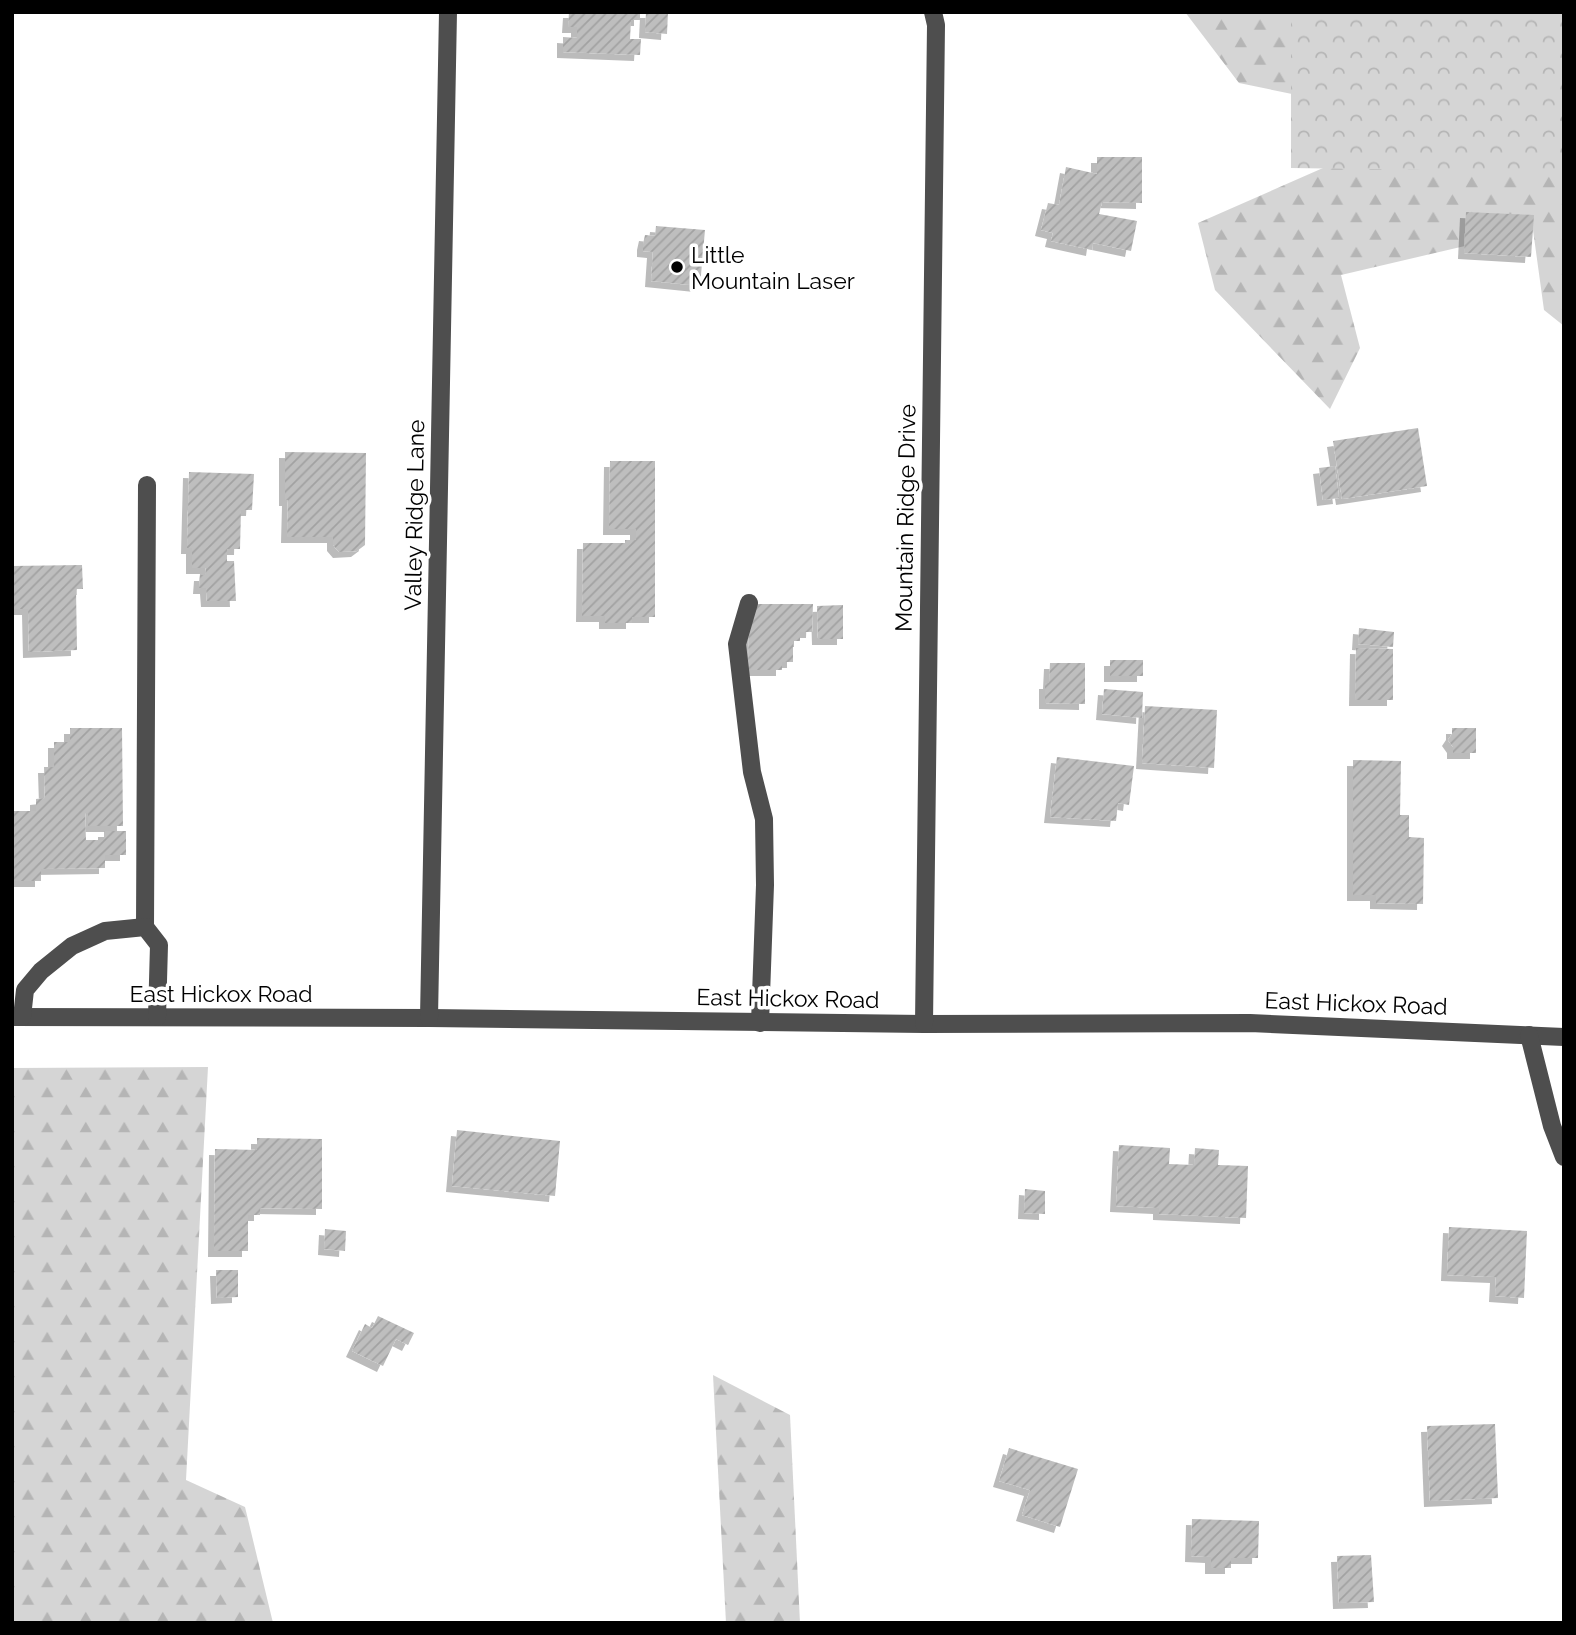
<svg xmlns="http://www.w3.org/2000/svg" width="1576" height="1635" font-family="Raleway,sans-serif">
<defs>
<pattern id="forest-firs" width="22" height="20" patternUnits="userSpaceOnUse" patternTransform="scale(1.75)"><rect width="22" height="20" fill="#d5d5d5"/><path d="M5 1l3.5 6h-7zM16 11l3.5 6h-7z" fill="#b5b5b5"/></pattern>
<pattern id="park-crowns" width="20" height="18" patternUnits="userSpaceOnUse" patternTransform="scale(1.75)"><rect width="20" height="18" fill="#d5d5d5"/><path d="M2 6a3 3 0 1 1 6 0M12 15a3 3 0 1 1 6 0" fill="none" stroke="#b5b5b5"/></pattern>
<pattern id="building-hatch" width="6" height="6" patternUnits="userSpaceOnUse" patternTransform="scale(1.75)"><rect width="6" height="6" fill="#bebebe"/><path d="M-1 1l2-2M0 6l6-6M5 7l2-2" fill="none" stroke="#a2a2a2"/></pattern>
<filter id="shadow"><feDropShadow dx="-6" dy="6" stdDeviation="0" flood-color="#0004"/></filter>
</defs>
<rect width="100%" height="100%" fill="#fff"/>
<g fill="url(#forest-firs)">
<path d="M1185,12H1564V326L1544,310L1533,230L1341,275L1360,348L1330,409L1215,290L1198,223L1364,150L1336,103L1239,83Z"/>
<path d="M208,1067L186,1480L245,1507L273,1623H12V1068Z"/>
<path d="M713,1375L790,1415L800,1623H726Z"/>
</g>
<path fill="url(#park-crowns)" d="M1291,12H1564V172L1291,168Z"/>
<g fill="url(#building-hatch)" filter="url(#shadow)">
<path d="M569,12H640V20H631L630,39H641L640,55L563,52V37L577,38V27H568Z"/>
<path d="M646,12H668L667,34L645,32Z"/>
<path d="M1097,157H1142V203L1102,202L1099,214L1137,221L1131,251L1093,243L1092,250L1051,241L1053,233L1041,230L1048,203L1059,205L1066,167L1097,174Z"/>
<path d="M1466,212L1534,215L1531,257L1464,253Z"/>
<path d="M656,226L705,230L700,286L651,281L653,252L643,251V244L645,235L655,236Z"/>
<path d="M1418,428L1427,486L1342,499L1333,441Z"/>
<path d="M285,452L366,453L365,545L357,551L339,552L333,545V537H287L288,500H285Z"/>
<path d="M610,461H655V617H632V623H605V616H582L583,543H625V540H636V529H609Z"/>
<path d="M1335,466L1339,498L1323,500L1319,468Z"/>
<path d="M189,472L254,474L252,510H241L240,549H227V561H234L236,601H207L206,588H199L200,575H205L206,568H192V548H187Z"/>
<path d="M82,565L83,589H76L77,650L29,652L28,609H13L12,566Z"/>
<path d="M749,604H813L812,632H800V641H793V662H782V670H748Z"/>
<path d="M843,605V639H818L817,606Z"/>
<path d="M1359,628L1394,632L1393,647L1358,644Z"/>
<path d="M1356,648L1393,649V700H1355Z"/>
<rect x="1110" y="660" width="33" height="16"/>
<path d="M1050,663H1085V704L1045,703V683H1049Z"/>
<path d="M1104,689L1143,692L1142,718L1102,714Z"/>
<path d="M1145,706L1217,710L1214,768L1142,763Z"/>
<path d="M70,728H122L123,826H88V813H85L86,840H104V831H126V855H105V868L41,869V881H12V811H36V799L45,798L44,767H54V742H70Z"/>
<path d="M1452,728H1476V753H1453V747L1448,740L1452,734Z"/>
<path d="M1057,757L1134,766L1129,805L1118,803L1116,821L1050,817Z"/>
<path d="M1353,760L1401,761L1400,815H1409V837L1424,838L1423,904L1376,903V895H1353Z"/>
<path d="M457,1130L560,1141L555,1196L452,1186Z"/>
<path d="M257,1138L322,1139V1209L260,1208V1215H248V1251H214L215,1149L257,1150Z"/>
<path d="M1119,1145L1170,1148L1169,1164L1194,1165L1195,1148L1219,1150L1218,1165L1248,1166L1246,1218L1159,1214V1208L1116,1206Z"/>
<path d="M1025,1189L1045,1191V1214L1024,1213Z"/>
<path d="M1449,1227L1527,1231L1524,1298L1495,1296L1496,1277L1447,1275Z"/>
<path d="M325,1229L346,1231L345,1251L324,1249Z"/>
<path d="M216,1270H238V1297L217,1298Z"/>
<path d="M378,1316L414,1333L408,1345L396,1339L383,1366L352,1351L365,1324L372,1328Z"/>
<path d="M1495,1424L1498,1498L1430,1501L1427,1426Z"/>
<path d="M1009,1448L1078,1469L1060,1527L1022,1515L1030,1490L999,1481Z"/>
<path d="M1192,1519L1259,1521L1258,1558H1231V1568H1211V1557L1191,1556Z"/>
<path d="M1371,1555L1374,1602L1339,1603L1337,1556Z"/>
</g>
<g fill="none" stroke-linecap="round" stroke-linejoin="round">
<g stroke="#4e4e4e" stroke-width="18">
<path d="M749,603L737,644L752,772L764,819L765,885L760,1023"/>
<path d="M145,927L147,485"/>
<path d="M12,1017L429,1018L924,1024L1250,1023L1564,1037"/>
<path d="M22,1017L25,990L41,971L72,946L105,931L145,927L159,945L157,1017"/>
<path d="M429,1018L448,12"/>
<path d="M924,1024L936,25L933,12"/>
<path d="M1529,1035L1552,1126L1564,1157"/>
</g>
</g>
<circle fill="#000" stroke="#fff" stroke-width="2.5" cx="677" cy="267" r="7"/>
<g text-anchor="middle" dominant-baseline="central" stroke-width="7" stroke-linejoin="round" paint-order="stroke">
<g font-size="23" fill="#000" stroke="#fff" text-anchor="start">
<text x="691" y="254">Little<tspan x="691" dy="26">Mountain Laser</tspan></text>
</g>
<g font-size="23" fill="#000" stroke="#fff">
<text transform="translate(414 515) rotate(-89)">Valley Ridge Lane</text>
<text transform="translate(905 518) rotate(-89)">Mountain Ridge Drive</text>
<text x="221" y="993">East Hickox Road</text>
<text transform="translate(788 998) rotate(1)">East Hickox Road</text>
<text transform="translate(1356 1003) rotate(2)">East Hickox Road</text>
</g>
</g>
<rect width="1576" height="1635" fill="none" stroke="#000000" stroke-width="28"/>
</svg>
